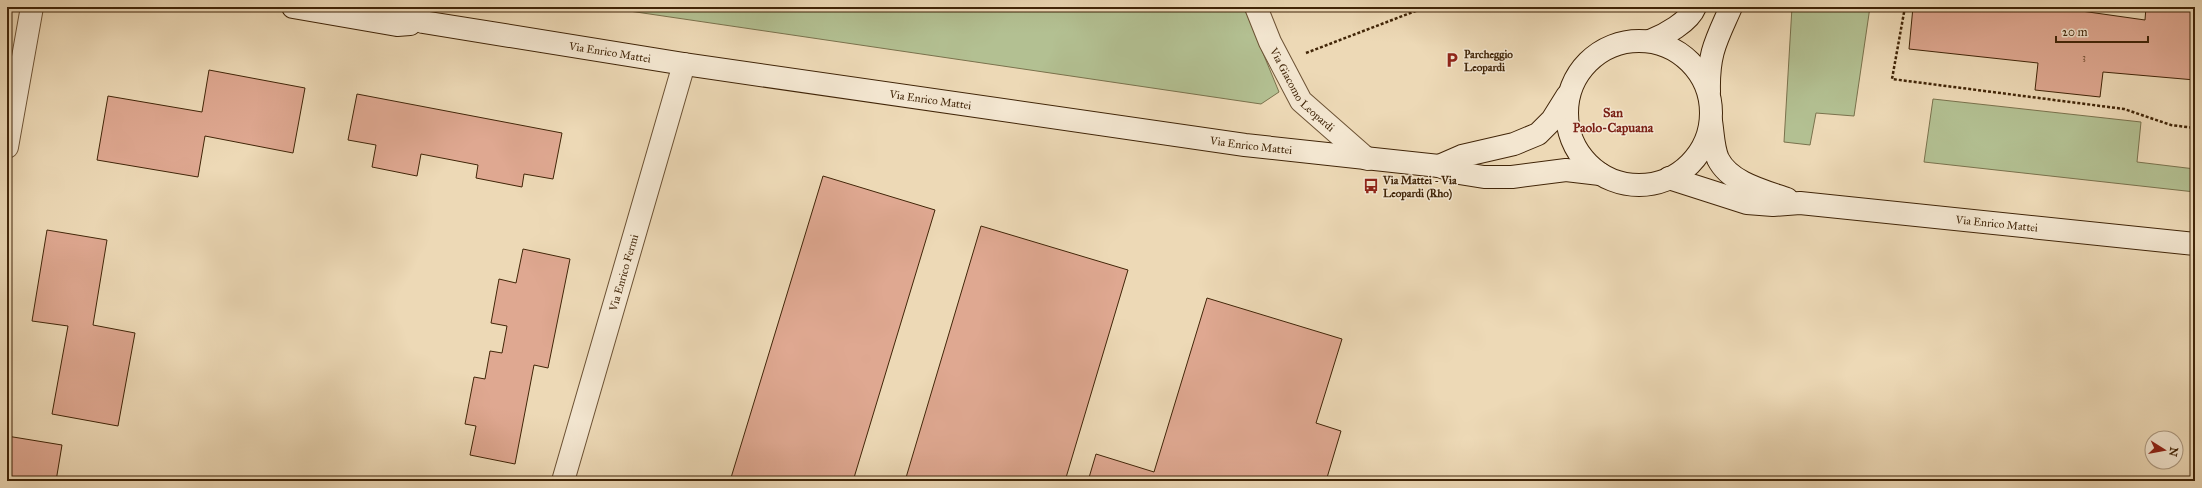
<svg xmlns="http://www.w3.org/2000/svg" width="2202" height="488" font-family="'IM FELL Great Primer',serif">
<rect width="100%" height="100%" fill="#edd9b6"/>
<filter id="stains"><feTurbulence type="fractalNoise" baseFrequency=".005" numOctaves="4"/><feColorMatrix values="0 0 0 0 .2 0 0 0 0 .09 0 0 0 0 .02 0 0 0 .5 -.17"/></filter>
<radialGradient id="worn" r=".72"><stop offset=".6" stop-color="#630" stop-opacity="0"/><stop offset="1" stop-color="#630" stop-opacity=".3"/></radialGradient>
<g fill="#b3c092" stroke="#7a724d">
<path d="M602,7H1244L1279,92L1261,104Z"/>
<path d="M1792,7H1870L1854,116L1816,113L1810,145L1784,142Z"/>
<path d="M1933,99L2141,122L2137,162L2195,169V192L1924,162Z"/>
</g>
<g fill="#dfa891" stroke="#412508">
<path d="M1913,7H2053L2145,20L2146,7H2195V80L2103,72L2100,97L2035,90L2038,63L1909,49Z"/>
<path d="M209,70L305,88L293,153L205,136L198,177L97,160L108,96L202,112Z"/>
<path d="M357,94L562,133L553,179L524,174L522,187L476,178L478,165L421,154L417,176L372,167L376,145L348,140Z"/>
<path d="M823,176L935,210L853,481H730Z"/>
<path d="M981,226L1128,270L1065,481H905Z"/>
<path d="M47,230L107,240L93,325L135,333L118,426L52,414L68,326L32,321Z"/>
<path d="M523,249L570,259L548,368L534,365L515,464L470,455L476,426L465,424L474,377L485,379L490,351L502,353L507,326L491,323L499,279L516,283Z"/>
<path d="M1207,298L1342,339L1316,423L1341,431L1326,481H1088L1096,454L1154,472Z"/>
<path d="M7,436L62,445L56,481H7Z"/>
</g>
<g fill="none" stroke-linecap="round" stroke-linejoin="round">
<defs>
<g id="street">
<path id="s1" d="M1256,7L1270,42L1301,101L1367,159"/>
<path d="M7,147L32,7"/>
<path id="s2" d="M563,481L684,64"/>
</g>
<g id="secondary">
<path d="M293,7L397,25L410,24"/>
<path id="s3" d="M381,7L401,13L423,22L684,64L1245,145L1439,166L1459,173L1484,177H1512L1566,170L1600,174"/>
<path d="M1650,41C1665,35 1689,22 1695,7"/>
<circle cx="1639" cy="113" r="72"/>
<path d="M1709,92C1708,53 1716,41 1731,7"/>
<path d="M1711,121C1713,133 1713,148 1718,159C1730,183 1764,191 1787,199"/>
<path d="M1439,166L1462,156L1514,144L1538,134L1552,120L1567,96"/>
<path id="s4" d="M1669,178L1747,203L1773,205L1800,203L2195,244"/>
</g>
</defs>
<use href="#street" stroke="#6c5234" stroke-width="24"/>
<use href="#secondary" stroke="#412508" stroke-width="24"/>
<g stroke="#412508" stroke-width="2.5" stroke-dasharray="3 2" stroke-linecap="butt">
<path d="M1905,7L1892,79L2124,109L2171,125L2195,128"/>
<path d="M1306,53L1426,7"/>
</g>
<use href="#street" stroke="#f3e6d0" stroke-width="22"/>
<use href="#secondary" stroke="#f3e6d0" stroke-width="22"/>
</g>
<defs>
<symbol id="parking-bare" viewBox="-9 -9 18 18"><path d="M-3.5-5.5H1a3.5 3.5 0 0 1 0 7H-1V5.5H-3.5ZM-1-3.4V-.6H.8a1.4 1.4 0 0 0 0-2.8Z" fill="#8f2418" stroke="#f3e6d0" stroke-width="2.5" paint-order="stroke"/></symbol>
<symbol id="bus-bare" viewBox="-9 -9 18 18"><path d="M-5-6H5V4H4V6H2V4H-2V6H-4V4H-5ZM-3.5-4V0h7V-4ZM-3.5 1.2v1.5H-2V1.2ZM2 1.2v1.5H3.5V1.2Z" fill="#8f2418" stroke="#f3e6d0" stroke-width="2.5" paint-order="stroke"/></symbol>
</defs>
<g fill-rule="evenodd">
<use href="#parking-bare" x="1441" y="49" width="22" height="22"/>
<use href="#bus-bare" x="1360" y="175" width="22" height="22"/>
</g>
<g text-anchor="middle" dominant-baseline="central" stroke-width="3" stroke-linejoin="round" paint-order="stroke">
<g font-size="9" fill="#68462a">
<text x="2084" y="56">3</text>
</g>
<g font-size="11" fill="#412508" stroke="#f3e6d0">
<text stroke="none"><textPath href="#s3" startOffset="234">Via Enrico Mattei</textPath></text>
<text stroke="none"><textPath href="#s1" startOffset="96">Via Giacomo Leopardi</textPath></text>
<text stroke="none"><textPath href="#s3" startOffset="558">Via Enrico Mattei</textPath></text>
<text stroke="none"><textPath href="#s3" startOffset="882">Via Enrico Mattei</textPath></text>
<text stroke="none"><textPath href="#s4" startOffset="333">Via Enrico Mattei</textPath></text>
<text stroke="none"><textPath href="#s2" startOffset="217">Via Enrico Fermi</textPath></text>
</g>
<g font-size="11" font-weight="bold" fill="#412508" stroke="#f3e6d0" text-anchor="start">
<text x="1464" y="54">Parcheggio<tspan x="1464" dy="13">Leopardi</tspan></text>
<text x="1383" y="180">Via Mattei - Via<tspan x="1383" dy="13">Leopardi (Rho)</tspan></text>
</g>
<g font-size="13" font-weight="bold" fill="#7a1f14" stroke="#f3e6d0">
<text x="1613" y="113">San<tspan x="1613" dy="15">Paolo-Capuana</tspan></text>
</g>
</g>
<rect width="2202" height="488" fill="none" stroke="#edd9b6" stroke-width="24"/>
<rect x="8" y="8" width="2186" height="472" fill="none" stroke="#412508" stroke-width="2"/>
<rect x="12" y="12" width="2178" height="464" fill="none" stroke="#412508"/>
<g transform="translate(2164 450) rotate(101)"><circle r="19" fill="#f3e6d0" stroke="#ac9980"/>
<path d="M0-3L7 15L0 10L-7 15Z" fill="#8f2418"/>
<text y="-6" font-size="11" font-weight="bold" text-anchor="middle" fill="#412508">N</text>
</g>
<path d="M2056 36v6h92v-6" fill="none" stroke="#412508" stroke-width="2"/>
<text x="2062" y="36" font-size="12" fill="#412508" stroke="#f3e6d0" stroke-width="3" paint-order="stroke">20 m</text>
<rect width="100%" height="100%" filter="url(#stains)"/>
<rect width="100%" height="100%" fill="url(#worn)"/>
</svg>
